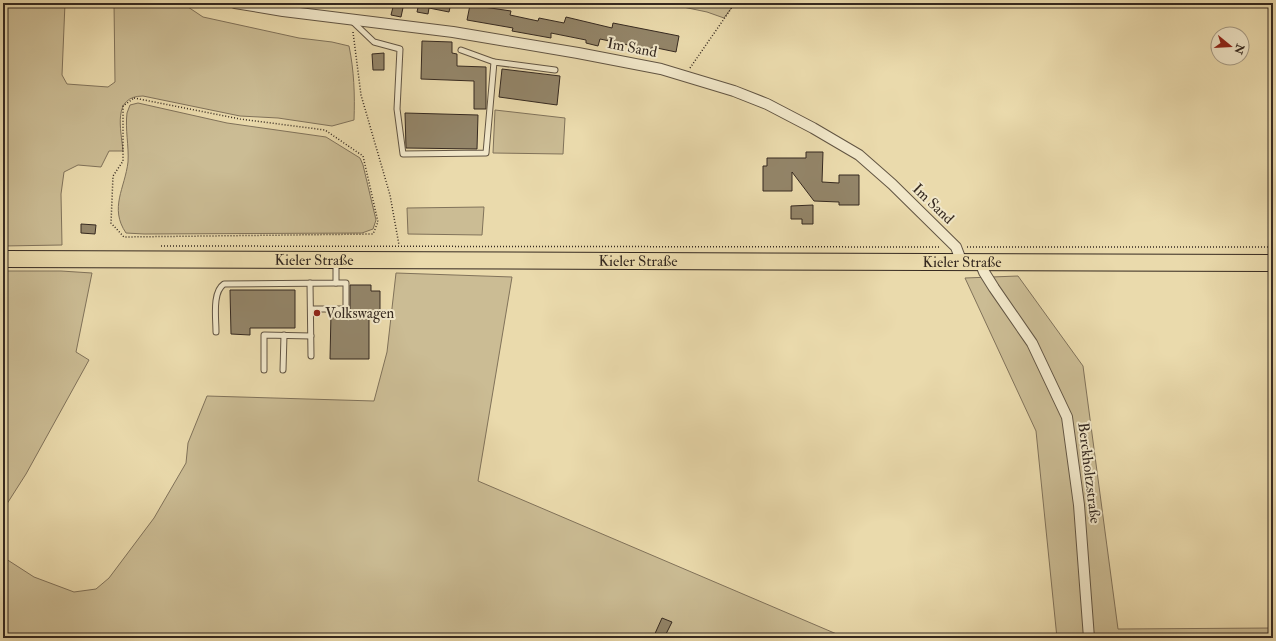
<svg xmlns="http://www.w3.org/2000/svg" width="1276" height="641" font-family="'IM FELL Double Pica',serif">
<rect width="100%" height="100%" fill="#eadaac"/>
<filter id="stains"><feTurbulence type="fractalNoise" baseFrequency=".005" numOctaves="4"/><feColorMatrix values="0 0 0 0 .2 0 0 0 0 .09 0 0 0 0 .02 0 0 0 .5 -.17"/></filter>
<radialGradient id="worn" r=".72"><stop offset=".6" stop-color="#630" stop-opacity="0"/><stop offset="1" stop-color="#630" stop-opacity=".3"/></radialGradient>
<g fill="#cbbc94" stroke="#80725a">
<path d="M3,3H65L62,75L67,84L108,87L115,82L114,3H182L203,17L299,38L332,42L349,46C354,70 355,95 354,120L332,126L278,118L240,116L143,96C112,96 121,129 123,151H109L101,167L78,165L64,172L61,194L62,245L3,246Z"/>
<path d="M664,3H735L724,18L707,12Z"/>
<path d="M138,103L227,123L326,137L360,158L363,165L376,220L373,229L362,233L144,234L126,233C109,208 125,188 128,162C129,146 125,129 127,113L130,105Z"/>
<path d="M495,110L565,118L563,154L493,153Z"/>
<path d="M484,207L482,235L408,234L407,208Z"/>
<path d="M3,271H61L92,273L76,352L89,360L26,474L3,510Z"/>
<path d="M396,273L512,277L478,481L846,638H3V557L34,577L74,592L96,589L109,578L154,518L186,463L188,443L207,396L374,401L387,352Z"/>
<path d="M1018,276L1083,366L1118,629L1273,628V638H1057L1036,431L965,278Z"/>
</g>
<g fill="#938569" stroke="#352920">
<path d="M394,3H404L401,17L391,15Z"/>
<path d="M419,3H451L449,12L429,8L428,14L417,12Z"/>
<path d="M470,5L511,11L510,15L538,21L539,18L564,23L566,17L612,28L613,23L679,36L676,52L652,47V50L600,39L598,46L586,43V40L551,33V38L512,31L513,28L467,20Z"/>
<path d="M422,41L452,42V53L457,54V66L486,67V109H474V81L421,79Z"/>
<path d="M384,53V70H373L372,54Z"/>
<path d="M502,69L560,76L557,105L499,97Z"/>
<path d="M405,113L478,115L477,149L406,148Z"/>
<path d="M806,152H823L822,182L839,183V175H859V205H839V202L814,201L792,172V191H763V166H767V158H806Z"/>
<path d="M813,205V224H802V219H791V206Z"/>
<path d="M81,224L96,225L95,234L81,233Z"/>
<path d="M350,285H371V291H380V316H369V359H330L331,313H350Z"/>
<path d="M230,290H295V328H250V335L231,334Z"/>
<path d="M662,618L672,622L664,638H653Z"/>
</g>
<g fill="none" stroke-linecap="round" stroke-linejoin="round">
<defs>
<g id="service">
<path d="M283,11L287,3"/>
<path d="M352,21L374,42L400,49L397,109L403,154L486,153L494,62L555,70"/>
<path d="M461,50L494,62"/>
<path d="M310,283L311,356"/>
<path d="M311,309H346V283H336"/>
<path d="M216,332C216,318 212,292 224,284L336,283V261"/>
<path d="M264,370V335L311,336"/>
<path d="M283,370L284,335"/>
</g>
<g id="minor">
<path d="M235,3L283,11L453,32L578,53L661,69L734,91L767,104L813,128L859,155L892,184L956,247L962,263"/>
<path d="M980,262L984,272L994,288L1032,343L1067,417L1079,505L1089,638"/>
</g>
<g id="primary">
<path id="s1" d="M3,259L1273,263"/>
</g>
</defs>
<use href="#service" stroke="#625543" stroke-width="7"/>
<use href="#minor" stroke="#625543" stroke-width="12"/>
<use href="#primary" stroke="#352920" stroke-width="18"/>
<g stroke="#352920" stroke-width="1.5" stroke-dasharray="1 2" stroke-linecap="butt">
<path d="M353,32L361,95L390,195L399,245"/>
<path d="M690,68L735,3"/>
<path d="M134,98L240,119L325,130L363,156L378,222L373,234L124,237L111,223L113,176L123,161V106Z"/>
<path d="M161,246L941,247"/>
<path d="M967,247H1273"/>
</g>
<use href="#service" stroke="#f1e7c9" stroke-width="5"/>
<use href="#minor" stroke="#f1e7c9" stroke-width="10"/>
<use href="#primary" stroke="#eadaac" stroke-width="16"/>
</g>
<circle fill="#8f2418" stroke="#f1e7c9" stroke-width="1.5" cx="317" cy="313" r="4"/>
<g text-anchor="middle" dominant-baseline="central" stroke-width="4" stroke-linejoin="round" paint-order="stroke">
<g font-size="15" fill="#352920" stroke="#f1e7c9">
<text transform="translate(632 48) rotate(11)">Im Sand</text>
<text transform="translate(933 204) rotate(44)">Im Sand</text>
<text stroke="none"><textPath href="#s1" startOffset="311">Kieler Straße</textPath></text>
<text stroke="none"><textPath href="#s1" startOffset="635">Kieler Straße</textPath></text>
<text stroke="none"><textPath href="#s1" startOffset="959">Kieler Straße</textPath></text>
<text transform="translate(1089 473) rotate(83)">Berckholtzstraße</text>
</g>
<g font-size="15" fill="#352920" stroke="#f1e7c9" text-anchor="start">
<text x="325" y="313">Volkswagen</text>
</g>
</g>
<rect width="1276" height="641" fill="none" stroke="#eadaac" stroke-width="16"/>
<rect x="4" y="4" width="1268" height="633" fill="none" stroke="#352920" stroke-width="2"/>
<rect x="8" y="8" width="1260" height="625" fill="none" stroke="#352920"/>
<g transform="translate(1230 46) rotate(108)"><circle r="19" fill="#f1e7c9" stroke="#a69b85"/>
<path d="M0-3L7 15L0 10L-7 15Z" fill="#8f2418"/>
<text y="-6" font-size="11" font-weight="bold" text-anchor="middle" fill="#352920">N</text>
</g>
<rect width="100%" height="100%" filter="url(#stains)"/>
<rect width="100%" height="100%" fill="url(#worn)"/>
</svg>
